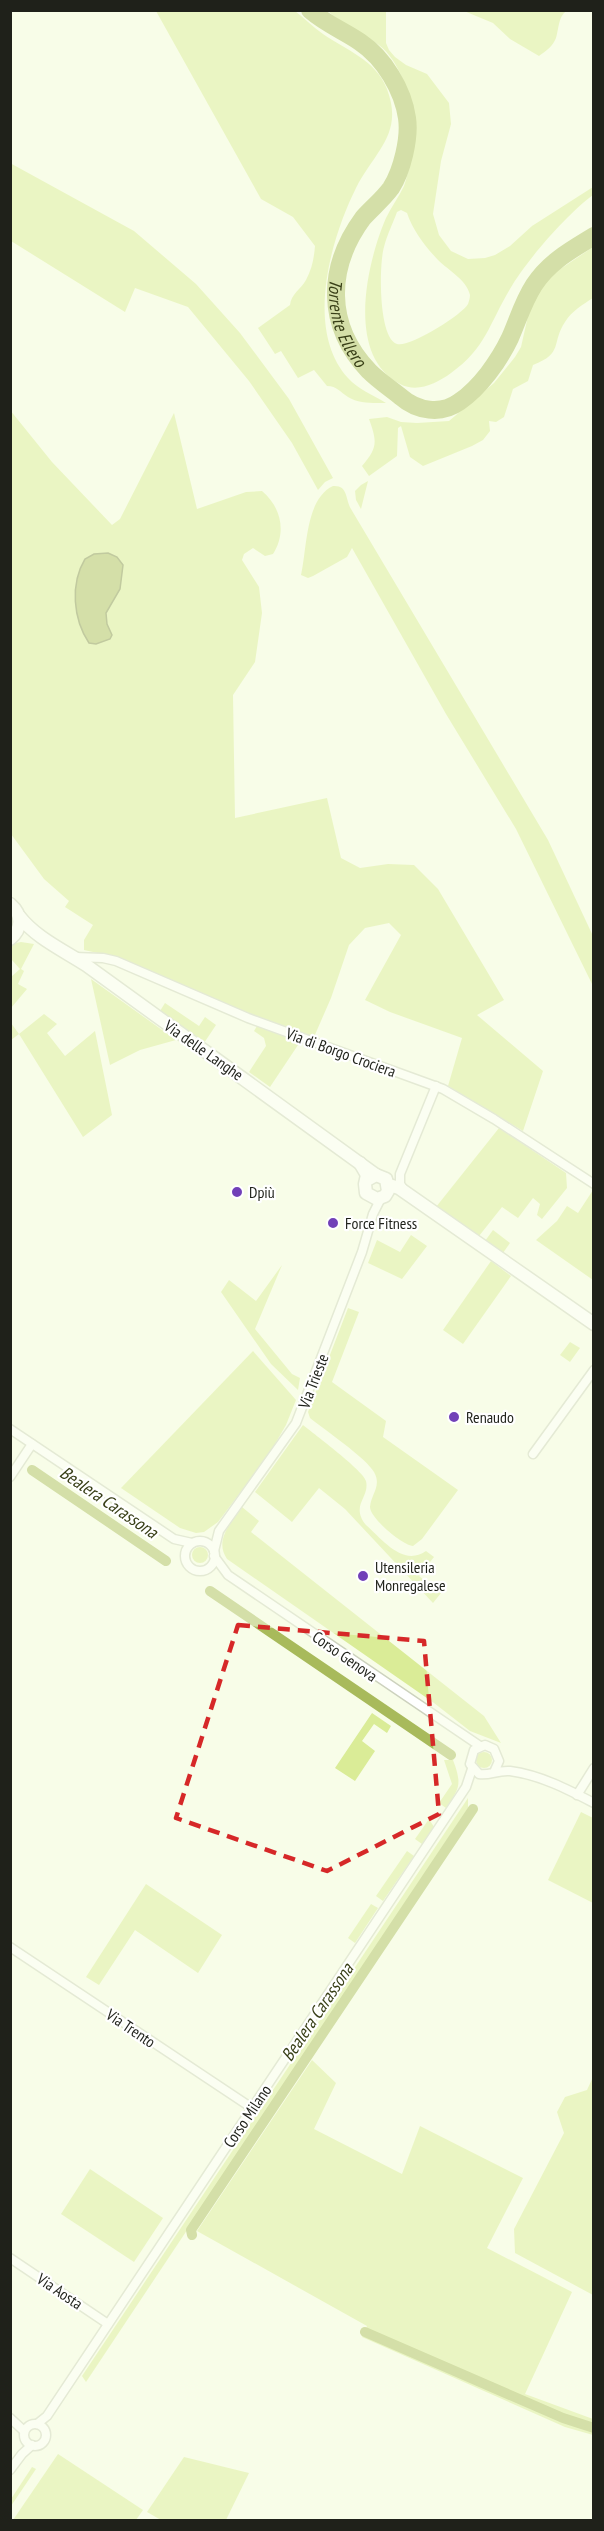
<svg xmlns="http://www.w3.org/2000/svg" width="604" height="2531" font-family="'PT Sans Narrow',sans-serif">
<rect width="100%" height="100%" fill="#f8fde8"/>
<g fill="#daec97" fill-rule="evenodd">
<path d="M156,11H295C304,18 313,27 323,34C346,50 376,60 387,89C404,134 375,151 356,188C331,238 304,330 348,378C358,389 373,395 386,403C373,403 359,404 348,397C340,392 337,386 327,386L314,370L298,378L281,351L275,354L258,328L290,305C291,294 301,289 306,280C312,269 314,258 315,246L293,217L261,199Z"/>
<path d="M328,11H386V43L389,50L395,57L406,65L427,74L449,103L451,124L441,161L433,214L439,235L451,251L468,259L485,258L495,255L510,246L532,226L593,187V195C567,214 526,261 510,289C489,324 486,348 451,373C436,384 417,393 400,384C345,356 367,262 386,218C391,207 399,197 404,186C410,170 416,132 413,115C410,93 398,60 380,46C364,33 343,25 328,11ZM401,210L407,213C413,231 425,246 438,260C449,271 466,279 470,295C470,298 469,301 468,304C462,315 409,348 397,344C378,338 379,264 384,247C387,235 393,223 397,212Z"/>
<path d="M464,11L566,10V11C558,18 559,28 556,38C553,46 546,51 539,56L510,39L493,23Z"/>
<path d="M10,163L134,231L196,284L240,333L289,399L333,478L325,482L318,490L292,443L249,381L188,307L135,288L125,312L11,241Z"/>
<path d="M593,247V298C582,305 572,311 565,322C551,343 564,353 533,365L528,381L513,389L504,417L496,422L489,421L490,431L483,440L472,446L423,466L410,457L401,426L398,428L397,456L369,476L362,466C378,448 377,441 369,419L387,417L401,422L417,423L449,421L494,383L515,357L521,347L530,307L547,278Z"/>
<path d="M10,410L52,462L112,525L120,519L174,413L197,509L246,492L262,491C281,507 287,532 273,554L265,556L253,548L244,554L242,560L259,587L262,613L255,662L233,695L235,818L327,798L341,858L360,868L388,864L414,865L438,889L504,1000L477,1015L543,1071L523,1131L448,1086L462,1038L390,1012L365,1000L401,935L389,923L365,928L349,945L331,998L314,1037L247,1013L120,958L84,950V940L93,925L65,907L69,901L44,879L11,834Z"/>
<path d="M368,481L361,509L356,500L355,491L361,485Z"/>
<path d="M333,486C348,485 345,498 351,509L548,840L593,936V986L516,829L446,714L352,548L347,557L313,576L308,578L301,575C307,550 305,499 333,486Z"/>
<path d="M21,942L34,944L21,969L24,971L18,984L27,989L11,1008V977L20,969L11,959V944Z"/>
<path d="M91,979L176,1040L140,1050L110,1065Z"/>
<path d="M165,1003L199,1026L205,1017L216,1025L204,1043L160,1011Z"/>
<path d="M44,1014L57,1024L47,1033L65,1056L95,1031L112,1115L83,1137L19,1034L11,1040V1023L19,1034Z"/>
<path d="M257,1026L300,1042L270,1087L249,1072L266,1046L264,1038L254,1031Z"/>
<path d="M499,1128L566,1173L567,1188L542,1219L537,1215L540,1204L533,1198L518,1218L502,1207L479,1236L436,1207Z"/>
<path d="M593,1190L594,1279L593,1280L536,1240L557,1221L567,1206L578,1213Z"/>
<path d="M493,1230L510,1243L503,1253L485,1241Z"/>
<path d="M411,1235L427,1246L402,1279L368,1263L377,1240L400,1252Z"/>
<path d="M491,1261L511,1276L463,1344L443,1330Z"/>
<path d="M282,1265L255,1329L292,1374L300,1378L298,1390L271,1364L221,1292L229,1280L256,1301Z"/>
<path d="M348,1308L359,1312L332,1382L386,1421L383,1437L458,1490L422,1539L413,1546C402,1545 370,1518 370,1507C371,1494 382,1486 374,1472C366,1458 325,1430 310,1418L308,1412Z"/>
<path d="M570,1342L580,1348L570,1362L560,1355Z"/>
<path d="M253,1351L296,1400L286,1425L268,1456L218,1522L204,1532L196,1533L180,1528L121,1488Z"/>
<path d="M303,1425C314,1434 364,1471 366,1481C370,1498 350,1505 366,1525C383,1540 403,1567 426,1551L434,1557L419,1576L441,1593L433,1603L345,1509L319,1488L292,1522L255,1492Z"/>
<path d="M242,1507L259,1521L251,1532L484,1716L501,1743L470,1731L434,1703L227,1559C214,1540 231,1523 242,1507Z"/>
<circle cx="200" cy="1555" r="8"/>
<path d="M372,1713L391,1726L387,1733L374,1724L362,1741L375,1751L355,1781L335,1768Z"/>
<circle cx="484" cy="1760" r="8"/>
<path d="M444,1760H453C462,1784 460,1788 446,1808L439,1803L452,1784Z"/>
<path d="M468,1798V1808L86,2382L82,2376Z"/>
<path d="M581,1812L593,1818V1903L548,1880Z"/>
<path d="M429,1819L434,1827L422,1844L415,1839Z"/>
<path d="M407,1851L414,1856L383,1901L376,1896Z"/>
<path d="M146,1884L222,1935L198,1973L135,1930L99,1985L86,1977Z"/>
<path d="M371,1904L378,1908L355,1943L348,1938Z"/>
<path d="M312,2060L336,2083L314,2129L402,2174L420,2126L523,2178L487,2248L572,2292L525,2394L593,2419V2435L565,2427L362,2337L367,2326L197,2231Z"/>
<path d="M593,2077V2295L515,2253L514,2229L564,2133L557,2112L565,2097L587,2090Z"/>
<path d="M90,2169L163,2218L134,2262L61,2214Z"/>
<path d="M58,2454L143,2510L136,2520H13Z"/>
<path d="M184,2457L249,2473L226,2520H161L147,2512Z"/>
<path d="M32,2467L36,2469L11,2506V2499Z"/>
</g>
<path fill="#a8ba5b" stroke="#7f8c48" stroke-width="1.5" d="M108,553L117,557L123,565L120,589L106,613L107,624L112,635L110,639L96,644L89,643C73,619 70,584 85,559L94,554Z"/>
<g fill="none" stroke-linecap="round" stroke-linejoin="round">
<g stroke="#a8ba5b" stroke-width="10">
<path d="M32,1470L166,1561"/>
<path d="M210,1591L451,1755"/>
<path d="M192,2235L191,2230L473,1809"/>
<path d="M365,2332L563,2418L594,2428"/>
</g>
<path stroke="#a8ba5b" stroke-width="18" id="s1" d="M310,10C326,24 344,31 360,42C384,58 403,90 407,118C410,138 402,171 391,188C383,199 372,208 363,218C327,267 325,325 369,371C379,381 390,388 401,397C417,411 441,415 459,402C480,388 499,361 510,338C518,320 523,302 534,285C549,262 571,250 594,236"/>
<defs>
<g id="street">
<path d="M74,957L103,958L116,961L248,1018L443,1089L494,1119L594,1184"/>
<path d="M404,1190L400,1184V1174L436,1086"/>
<path d="M10,1429L174,1539L192,1543"/>
<path d="M533,1454L594,1370"/>
<path d="M10,1477L32,1444"/>
<circle cx="200" cy="1556" r="15"/>
<path d="M214,1551L219,1531L296,1423L362,1252L373,1214L381,1198"/>
<path d="M214,1556L228,1575L480,1746"/>
<path d="M495,1770L499,1761L494,1749L485,1745L474,1750L470,1764L479,1774C489,1776 497,1770 510,1771C540,1775 567,1789 594,1803"/>
<path d="M577,1795L594,1768"/>
<path d="M10,1947L252,2108"/>
<path d="M10,2258L108,2324"/>
<path d="M10,2418L24,2431"/>
<path d="M37,2424L47,2416L466,1787L472,1769"/>
<circle cx="35" cy="2435" r="11"/>
<path d="M10,2470L22,2454L32,2445"/>
</g>
<g id="secondary">
<path d="M10,904C23,915 22,929 10,939"/>
<path d="M19,916C36,938 63,950 86,965L376,1175"/>
<path d="M360,1163L367,1175L365,1184L366,1193L377,1199L385,1196L388,1191L386,1179L376,1175L367,1180"/>
<path d="M389,1185L399,1188L594,1324"/>
</g>
</defs>
<use href="#street" stroke="#cdd2be" stroke-width="11"/>
<use href="#secondary" stroke="#cdd2be" stroke-width="15"/>
<use href="#street" stroke="#fff" stroke-width="8"/>
<use href="#secondary" stroke="#fff" stroke-width="12"/>
</g>
<path d="M0 0H604V2531H0ZM238,1625L424,1641L439,1814L327,1871L176,1818Z" fill="#f8fde8" fill-opacity=".55" fill-rule="evenodd"/>
<path fill="none" stroke="#d62828" stroke-width="4.5" stroke-dasharray="12 8" stroke-linejoin="round" d="M238,1625L424,1641L439,1814L327,1871L176,1818Z"/>
<g fill="#7140b8" stroke="#fff" stroke-width="2">
<circle cx="237" cy="1192" r="6"/>
<circle cx="333" cy="1223" r="6"/>
<circle cx="454" cy="1417" r="6"/>
<circle cx="363" cy="1576" r="6"/>
</g>
<g text-anchor="middle" dominant-baseline="central" stroke-width="4.5" stroke-linejoin="round" paint-order="stroke">
<g font-size="16" fill="#1f211a" stroke="#fff">
<text transform="translate(204 1050) rotate(35)">Via delle Langhe</text>
<text transform="translate(341 1052) rotate(20)">Via di Borgo Crociera</text>
<text transform="translate(313 1381) rotate(-69)">Via Trieste</text>
<text transform="translate(345 1656) rotate(35)">Corso Genova</text>
<text transform="translate(131 2028) rotate(34)">Via Trento</text>
<text transform="translate(247 2116) rotate(-56)">Corso Milano</text>
<text transform="translate(60 2291) rotate(34)">Via Aosta</text>
</g>
<g font-size="16" fill="#1f211a" stroke="#fff" text-anchor="start">
<text x="249" y="1192">Dpiù</text>
<text x="345" y="1223">Force Fitness</text>
<text x="466" y="1417">Renaudo</text>
<text x="375" y="1567">Utensileria<tspan x="375" dy="18">Monregalese</tspan></text>
</g>
<g font-size="18" font-style="italic" fill="#383f17" stroke="#fff">
<text stroke="none"><textPath href="#s1" startOffset="378">Torrente Ellero</textPath></text>
<text transform="translate(109 1502) rotate(34)">Bealera Carassona</text>
<text transform="translate(317 2012) rotate(-56)">Bealera Carassona</text>
</g>
</g>
<rect width="604" height="2531" fill="none" stroke="#1f211a" stroke-width="24"/>
</svg>
